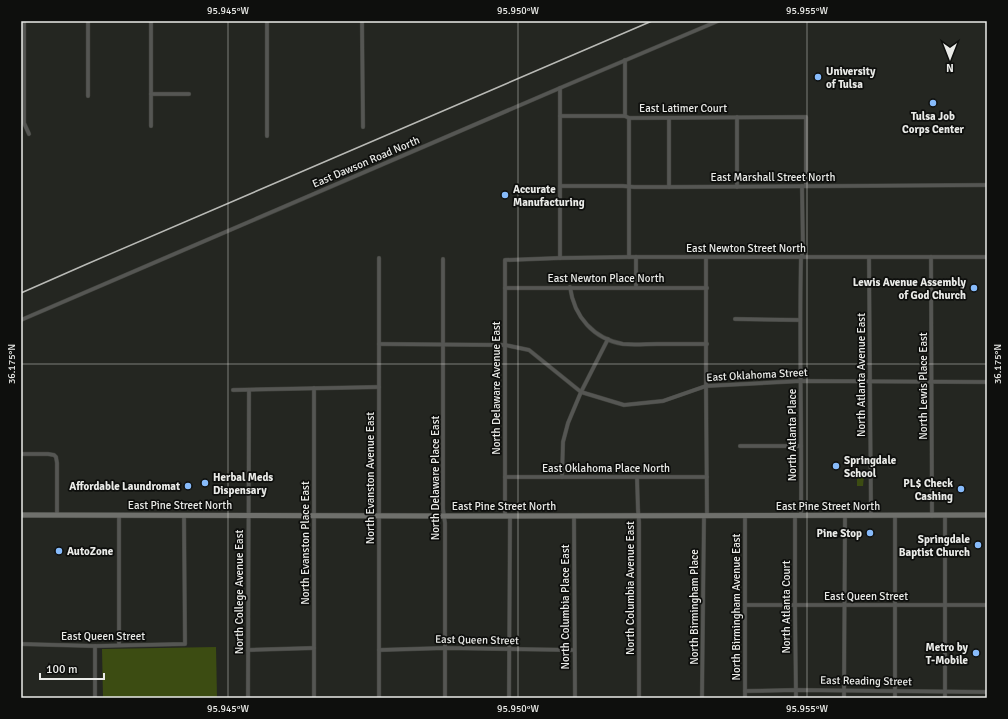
<svg xmlns="http://www.w3.org/2000/svg" width="1008" height="719" font-family="Signika,sans-serif">
<rect width="100%" height="100%" fill="#242621"/>
<g fill="#3c4c12">
<path d="M857,476H864L863,486H857Z"/>
<path d="M216,647L217,698H103L102,649Z"/>
</g>
<g fill="none" stroke-linecap="round" stroke-linejoin="round">
<defs>
<g id="street">
<path d="M24,21V123L29,134"/>
<path d="M88,21V96"/>
<path d="M151,21V126"/>
<path d="M362,21L363,127"/>
<path d="M625,60V116"/>
<path d="M560,88V258"/>
<path d="M151,94H189"/>
<path d="M560,116H625L629,118L806,117V186"/>
<path d="M737,117V187"/>
<path d="M629,118V257"/>
<path d="M267,136V21"/>
<path d="M560,186H623L634,187H669L987,185"/>
<path d="M669,187V118"/>
<path d="M706,257V386L707,516"/>
<path d="M931,257L932,516"/>
<path d="M869,258L871,516"/>
<path d="M443,259V509L445,523V698"/>
<path d="M570,287C574,317 594,339 623,344C634,345 646,344 657,344C674,344 690,344 707,344"/>
<path d="M636,287V257"/>
<path d="M505,288H707"/>
<path d="M735,319L800,320"/>
<path d="M21,320L560,88L718,21"/>
<path d="M379,344L505,345L529,350L581,392L624,405L663,401L706,386L801,381L987,382"/>
<path d="M314,388V698"/>
<path d="M233,390L379,387"/>
<path d="M740,446H801"/>
<path d="M21,454H48L54,455L56,457L57,463V515"/>
<path d="M505,477H707"/>
<path d="M562,477L563,442L568,423L581,392L608,339"/>
<path d="M637,477L638,510L639,522V698"/>
<path d="M505,515V260L560,258L629,257H987"/>
<path d="M574,516L575,698"/>
<path d="M795,516V605L796,698"/>
<path d="M801,516C802,430 799,344 801,258L803,251L802,186"/>
<path d="M745,605H987"/>
<path d="M21,644L95,646L185,644L184,515"/>
<path d="M119,645V515"/>
<path d="M248,650L314,648"/>
<path d="M379,650L445,648L574,650"/>
<path d="M745,691L796,690L987,692"/>
<path d="M95,698V646"/>
<path d="M248,698L249,390"/>
<path d="M379,698V258"/>
<path d="M509,698L510,516"/>
<path d="M702,698L704,516"/>
<path d="M745,698V516"/>
<path d="M844,698L845,516"/>
<path d="M895,698V516"/>
<path d="M945,698V515"/>
</g>
<path id="secondary" d="M21,515L444,516L987,515"/>
</defs>
<use href="#street" stroke="#40423d" stroke-width="4.5"/>
<use href="#secondary" stroke="#40423d" stroke-width="6"/>
<use href="#street" stroke="#555653" stroke-width="3.5"/>
<use href="#secondary" stroke="#6f706c" stroke-width="5"/>
<path stroke="#b9bab6" stroke-width="1.5" d="M21,293L87,264L652,21"/>
</g>
<path fill="none" stroke="#eaebe8" stroke-width="1" stroke-opacity="0.45" d="M228,21V698M518,21V698M807,21V698M21,364H987"/>
<g fill="#87bbfb" stroke="#0e0f0d" stroke-width="1.5">
<circle cx="818" cy="77" r="4"/>
<circle cx="933" cy="103" r="4"/>
<circle cx="505" cy="195" r="4"/>
<circle cx="974" cy="288" r="4"/>
<circle cx="836" cy="466" r="4"/>
<circle cx="205" cy="483" r="4"/>
<circle cx="188" cy="486" r="4"/>
<circle cx="961" cy="489" r="4"/>
<circle cx="870" cy="533" r="4"/>
<circle cx="978" cy="545" r="4"/>
<circle cx="59" cy="551" r="4"/>
<circle cx="976" cy="653" r="4"/>
</g>
<g text-anchor="middle" dominant-baseline="central" stroke-width="3.5" stroke-linejoin="round" paint-order="stroke">
<g font-size="11" font-weight="bold" fill="#eaebe8" stroke="#0e0f0d" text-anchor="end">
<text x="826" y="71" text-anchor="start">University<tspan x="826" dy="13">of Tulsa</tspan></text>
<text x="933" y="116" text-anchor="middle">Tulsa Job<tspan x="933" dy="13">Corps Center</tspan></text>
<text x="513" y="189" text-anchor="start">Accurate<tspan x="513" dy="13">Manufacturing</tspan></text>
<text x="966" y="282">Lewis Avenue Assembly<tspan x="966" dy="13">of God Church</tspan></text>
<text x="844" y="460" text-anchor="start">Springdale<tspan x="844" dy="13">School</tspan></text>
<text x="213" y="477" text-anchor="start">Herbal Meds<tspan x="213" dy="13">Dispensary</tspan></text>
<text x="953" y="483">PL$ Check<tspan x="953" dy="13">Cashing</tspan></text>
<text x="180" y="486">Affordable Laundromat</text>
<text x="862" y="533">Pine Stop</text>
<text x="970" y="539">Springdale<tspan x="970" dy="13">Baptist Church</tspan></text>
<text x="67" y="551" text-anchor="start">AutoZone</text>
<text x="968" y="647">Metro by<tspan x="968" dy="13">T-Mobile</tspan></text>
</g>
<g font-size="11" fill="#eaebe8" stroke="#0e0f0d">
<text x="683" y="108">East Latimer Court</text>
<text transform="translate(366 162) rotate(-23)">East Dawson Road North</text>
<text x="773" y="177">East Marshall Street North</text>
<text x="746" y="248">East Newton Street North</text>
<text x="606" y="278">East Newton Place North</text>
<text transform="translate(757 375) rotate(-3)">East Oklahoma Street</text>
<text transform="translate(861 375) rotate(-90)">North Atlanta Avenue East</text>
<text transform="translate(923 386) rotate(-90)">North Lewis Place East</text>
<text transform="translate(496 388) rotate(-90)">North Delaware Avenue East</text>
<text transform="translate(792 435) rotate(-90)">North Atlanta Place</text>
<text x="606" y="468">East Oklahoma Place North</text>
<text transform="translate(370 478) rotate(-90)">North Evanston Avenue East</text>
<text transform="translate(435 478) rotate(-90)">North Delaware Place East</text>
<text x="180" y="505">East Pine Street North</text>
<text x="504" y="506">East Pine Street North</text>
<text x="828" y="506">East Pine Street North</text>
<text transform="translate(305 543) rotate(-90)">North Evanston Place East</text>
<text transform="translate(630 588) rotate(-90)">North Columbia Avenue East</text>
<text transform="translate(239 592) rotate(-90)">North College Avenue East</text>
<text x="866" y="596">East Queen Street</text>
<text transform="translate(565 607) rotate(-90)">North Columbia Place East</text>
<text transform="translate(694 607) rotate(-90)">North Birmingham Place</text>
<text transform="translate(736 607) rotate(-90)">North Birmingham Avenue East</text>
<text transform="translate(786 607) rotate(-90)">North Atlanta Court</text>
<text x="103" y="636">East Queen Street</text>
<text transform="translate(477 640) rotate(1)">East Queen Street</text>
<text transform="translate(866 681) rotate(1)">East Reading Street</text>
</g>
</g>
<rect width="1008" height="719" fill="none" stroke="#0e0f0d" stroke-width="44"/>
<g transform="translate(950 58) rotate(180)" stroke="#0e0f0d" stroke-width="3" paint-order="stroke">
<path d="M0-3L7 15L0 10L-7 15Z" fill="#eaebe8"/>
<text y="-6" font-size="11" font-weight="bold" text-anchor="middle" fill="#eaebe8">N</text>
</g>
<path d="M40 673v6h64v-6" fill="none" stroke="#eaebe8" stroke-width="2"/>
<text x="46" y="673" font-size="12" fill="#eaebe8" stroke="#0e0f0d" stroke-width="3" paint-order="stroke">100 m</text>
<rect x="22" y="22" width="964" height="675" fill="none" stroke="#eaebe8" stroke-width="1.5"/>
<g font-size="10" text-anchor="middle" fill="#eaebe8">
<text x="228" y="14">95.945°W</text>
<text x="518" y="14">95.950°W</text>
<text x="807" y="14">95.955°W</text>
<text transform="translate(997 364) rotate(-90)" y="4">36.175°N</text>
<text transform="translate(11 364) rotate(-90)" y="4">36.175°N</text>
<text x="228" y="712">95.945°W</text>
<text x="518" y="712">95.950°W</text>
<text x="807" y="712">95.955°W</text>
</g>
</svg>
